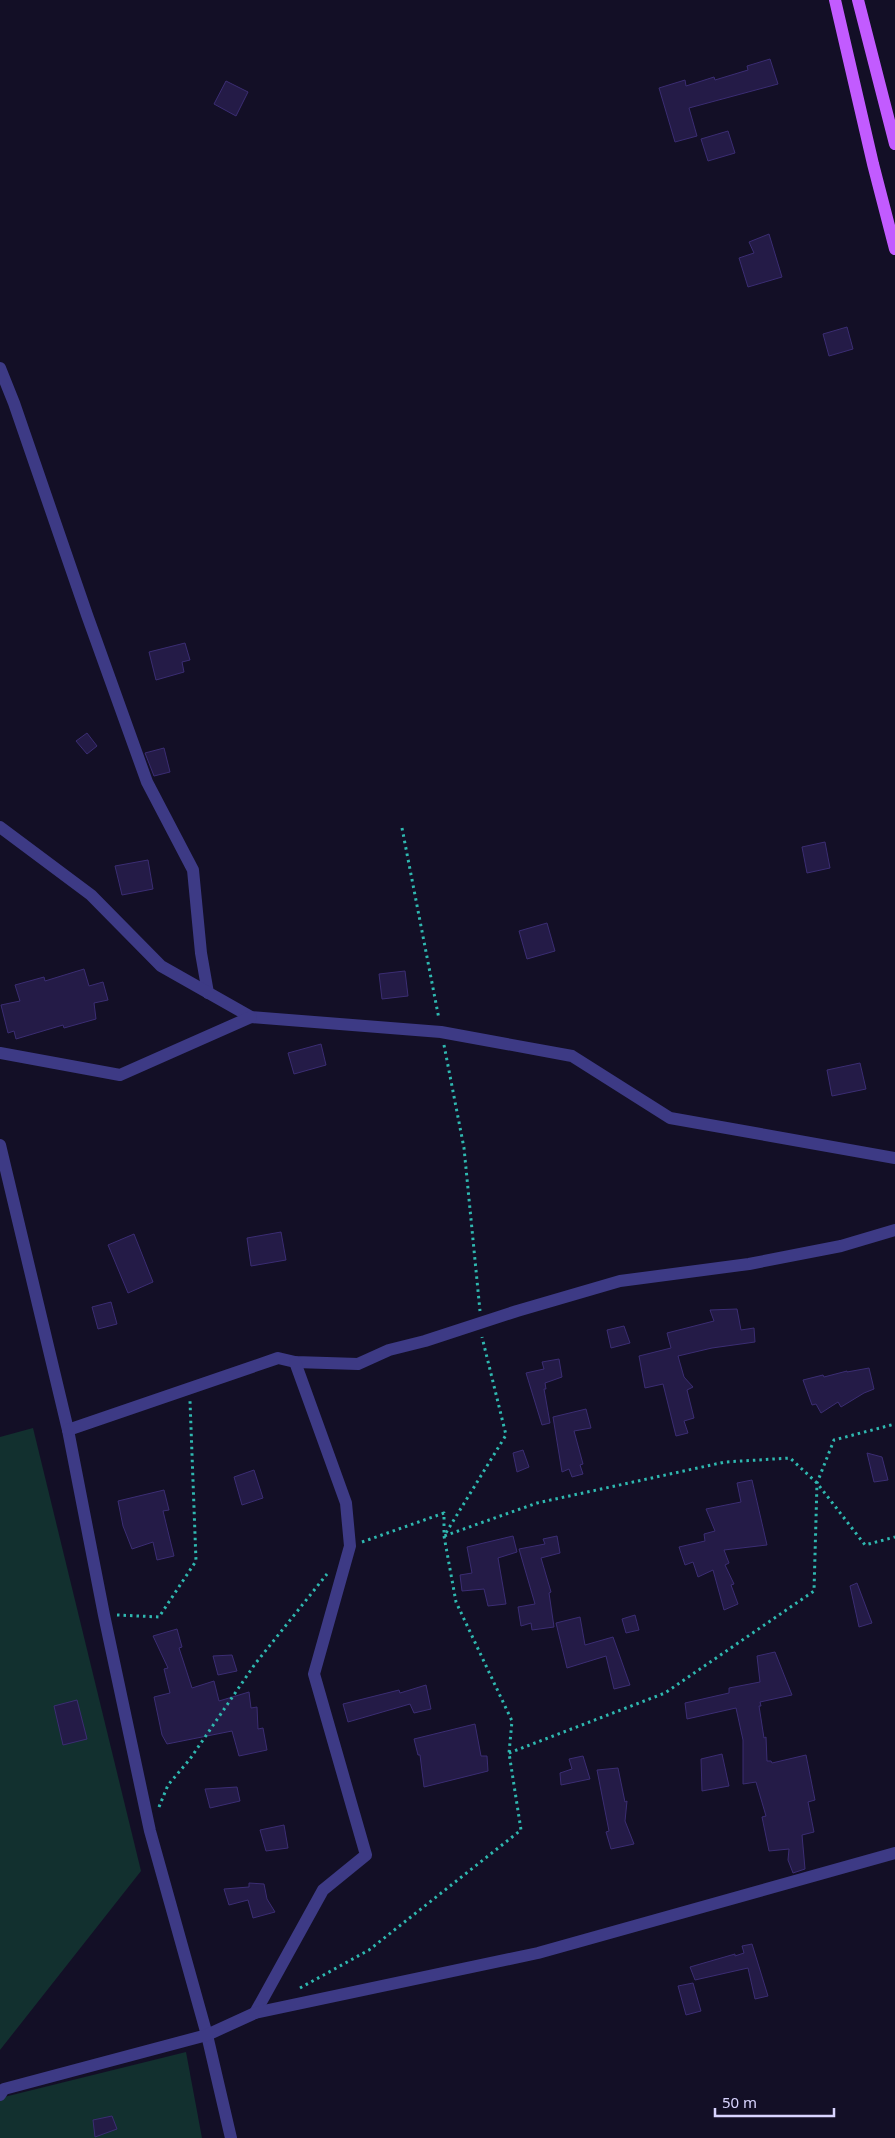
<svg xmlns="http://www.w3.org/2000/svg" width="895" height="2138" font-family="'Noto Sans',sans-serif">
<rect width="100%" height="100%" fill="#130f26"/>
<g fill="#12302f">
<path d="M33,1428L141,1871L0,2050V1437Z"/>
<path d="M186,2052L202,2138H0V2098Z"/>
</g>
<g fill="#241b47" stroke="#3b2d73">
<path d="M770,59L778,84L689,108L697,136L675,142L659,88L685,80L686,86L714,77L715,80L748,70L747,66Z"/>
<path d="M226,81L248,92L236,116L214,104Z"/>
<path d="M728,131L735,153L708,161L701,139Z"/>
<path d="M769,234L782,277L748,287L739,258L754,253L749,242Z"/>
<path d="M847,327L853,349L829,356L823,334Z"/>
<path d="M185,643L190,660L182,662L184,672L156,680L149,652Z"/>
<path d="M87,733L97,746L87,754L76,741Z"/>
<path d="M164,748L170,772L154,776L145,753Z"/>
<path d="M825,842L830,868L807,873L802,847Z"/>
<path d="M148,860L153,889L122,895L115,866Z"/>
<path d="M547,923L555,951L527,959L519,931Z"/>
<path d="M84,969L89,986L103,982L108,1000L94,1003L96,1019L64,1028L63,1025L16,1039L14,1031L8,1033L1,1005L20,1001L15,985L44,977L45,981Z"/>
<path d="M405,971L408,996L382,999L379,974Z"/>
<path d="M321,1044L326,1065L294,1074L288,1053Z"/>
<path d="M860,1063L866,1089L832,1096L827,1070Z"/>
<path d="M281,1232L286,1260L251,1266L247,1238Z"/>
<path d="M134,1234L153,1282L128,1293L108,1245Z"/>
<path d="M111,1302L117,1324L98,1329L92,1307Z"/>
<path d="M737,1309L741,1330L754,1328L755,1342L712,1348L678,1356L684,1377L693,1387L687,1390L694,1418L684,1421L688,1433L676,1436L663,1384L645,1388L639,1356L671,1348L667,1333L714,1321L710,1310Z"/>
<path d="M624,1326L630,1343L611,1348L607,1330Z"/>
<path d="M559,1359L562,1377L545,1383L546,1389H544L550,1423L542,1425L526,1373L544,1369L542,1362Z"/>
<path d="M869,1368L874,1389L864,1393L841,1407L838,1402L821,1413L816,1404L812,1405L803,1380L823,1375L824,1377L847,1371V1372Z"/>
<path d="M586,1409L591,1428L574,1431L583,1464L580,1465L583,1474L572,1477L569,1469L562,1472L553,1417Z"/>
<path d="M523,1450L529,1467L517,1472L513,1453Z"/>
<path d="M867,1453L882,1457L888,1480L874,1482Z"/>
<path d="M254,1470L263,1498L242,1505L234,1477Z"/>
<path d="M752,1480L767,1545L724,1550L729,1563L725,1565L734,1584L731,1585L738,1604L724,1610L713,1570L698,1577L693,1562L685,1565L679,1547L705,1541L704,1534L715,1531L706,1509L741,1502L737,1483Z"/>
<path d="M164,1490L169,1510L163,1511L174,1556L157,1560L153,1542L132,1549L123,1526L118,1501Z"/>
<path d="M513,1536L517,1552L498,1558L506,1604L488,1606L484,1589L462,1591L460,1575L472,1573L467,1547Z"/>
<path d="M557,1536L560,1553L541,1558L551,1592L549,1593L554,1627L532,1630L531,1623L521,1626L518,1607L535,1604L519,1549L545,1544L543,1539Z"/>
<path d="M857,1583L872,1623L859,1627L850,1586Z"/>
<path d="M635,1615L639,1630L626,1633L622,1619Z"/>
<path d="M580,1617L585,1645L613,1637L630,1685L614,1689L606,1656L567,1668L556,1623Z"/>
<path d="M177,1629L182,1647L179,1648L192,1688L214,1681L219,1701L249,1692L251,1708L257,1707L258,1729L263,1728L267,1750L239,1756L232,1731L167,1744L162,1735L154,1697L170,1693L164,1669L168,1668L153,1636Z"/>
<path d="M775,1652L792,1695L760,1702L761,1706H759L764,1738L766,1737L767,1761H771L772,1763L806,1755L815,1800L808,1802L814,1832L802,1835L805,1869L793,1873L788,1860L789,1849L769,1851L762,1817L766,1816L756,1782L743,1784V1740L736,1708L687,1719L685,1703L729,1693V1688L760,1682L757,1656Z"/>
<path d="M232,1655L237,1671L218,1675L213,1656Z"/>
<path d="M426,1685L431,1709L414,1713L410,1704L348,1722L343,1704L399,1690L400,1693Z"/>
<path d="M77,1700L87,1739L63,1745L54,1706Z"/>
<path d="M475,1724L481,1756H487L488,1771L424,1787L420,1755H418L414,1739Z"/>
<path d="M722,1754L729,1786L702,1791L701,1759Z"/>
<path d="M583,1756L590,1779L561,1785L560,1773L572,1769L569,1759Z"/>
<path d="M618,1768L625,1802L627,1801L625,1821L634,1844L611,1849L606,1832L609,1831L597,1770Z"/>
<path d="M237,1787L240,1801L210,1808L205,1789Z"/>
<path d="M284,1825L288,1848L266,1851L260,1830Z"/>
<path d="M249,1883L264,1884L267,1899L275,1912L253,1918L248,1900L229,1905L224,1889L249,1887Z"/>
<path d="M752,1944L768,1996L755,1999L748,1968L695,1980L690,1967L735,1954V1956L744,1953L742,1946Z"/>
<path d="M693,1983L701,2011L686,2015L678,1986Z"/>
<path d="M112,2116L117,2129L95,2137L93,2120Z"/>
</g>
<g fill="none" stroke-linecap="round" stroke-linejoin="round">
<g stroke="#2fb8b0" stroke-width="3" stroke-dasharray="2.5 4" stroke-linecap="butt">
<path d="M402,828L439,1019"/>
<path d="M444,1045L464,1148L480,1311"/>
<path d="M362,1542L444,1513V1536L537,1503L725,1462L790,1458L817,1483L865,1545L895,1537"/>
<path d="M117,1615L159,1617L196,1561L190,1401"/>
<path d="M509,1753L665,1693L814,1591L817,1483L834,1440L895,1424"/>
<path d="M159,1807L168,1785L190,1759L255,1664L327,1574"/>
<path d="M300,1988L369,1950L521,1830L509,1753L512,1721L456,1602L444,1536L506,1435L482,1337"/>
</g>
<g stroke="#3d3a85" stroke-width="12">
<path d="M0,368L14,403L87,615L147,782L193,870L201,953L208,993"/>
<path d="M0,827L91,895L161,966L251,1017L441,1032L572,1056L670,1118L895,1158"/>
<path d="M0,1053L120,1075L251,1017"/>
<path d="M0,1145L68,1430L104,1615L150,1831L207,2035L231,2138"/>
<path d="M68,1430L278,1358L295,1362L358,1364L389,1350L425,1341L517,1311L620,1281L749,1264L841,1246L895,1230"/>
<path d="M255,2013L323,1890L366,1855L314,1674L350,1546L346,1503L295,1362"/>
<path d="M0,2095L4,2089L207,2035L255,2013L538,1953L895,1853"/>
</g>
<g stroke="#c25bff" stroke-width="12">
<path d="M835,0L873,164L895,249"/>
<path d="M858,0L895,144"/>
</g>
</g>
<path d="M715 2108v8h119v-8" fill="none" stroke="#d9d4ff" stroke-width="2.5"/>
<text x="722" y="2108" font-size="15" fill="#d9d4ff" stroke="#130f26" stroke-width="4" paint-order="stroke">50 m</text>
</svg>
